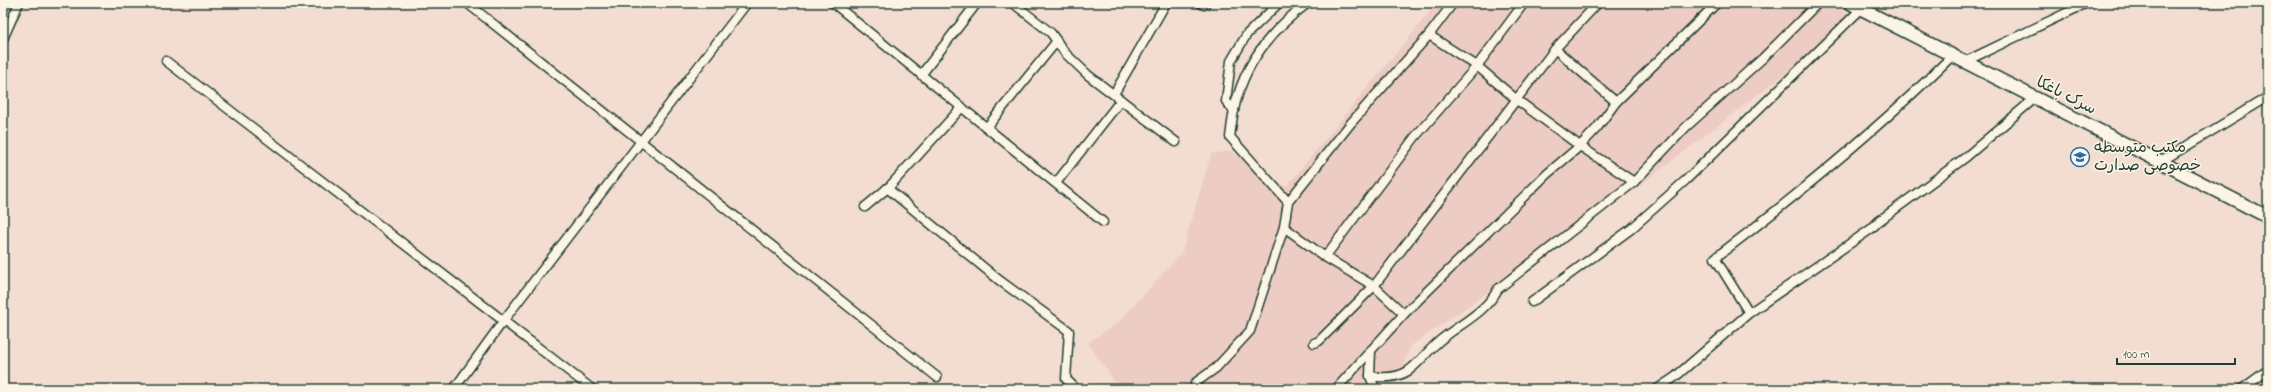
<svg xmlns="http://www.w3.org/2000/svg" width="2271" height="392" font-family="'Indie Flower','Playpen Sans Arabic',sans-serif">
<rect width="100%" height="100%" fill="#f3ddd1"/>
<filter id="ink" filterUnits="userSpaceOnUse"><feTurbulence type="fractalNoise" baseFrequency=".025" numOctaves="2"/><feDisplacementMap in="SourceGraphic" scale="8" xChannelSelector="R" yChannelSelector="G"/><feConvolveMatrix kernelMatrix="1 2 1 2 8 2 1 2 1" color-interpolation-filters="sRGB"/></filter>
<g filter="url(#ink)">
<path fill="#edccc3" d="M1437,3H1827L1848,14L1795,66L1642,184L1411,346L1394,389H1120L1088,343L1121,320L1182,252L1211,154L1230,151L1286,187Z"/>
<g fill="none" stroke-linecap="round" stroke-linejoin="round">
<defs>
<g id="street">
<path d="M467,3L937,377"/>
<path d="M833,3L1103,222"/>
<path d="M1013,3L1051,33L1065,53L1088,75L1176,142"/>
<path d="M1200,3L1204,5L1206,3"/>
<path d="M1429,35L1477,66L1517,100L1580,146L1634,182"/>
<path d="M3,39L19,3"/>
<path d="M1555,49L1616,102"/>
<path d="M166,61L592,389"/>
<path d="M1964,62L2087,3"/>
<path d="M921,75L977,3"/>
<path d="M1114,94L1166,3"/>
<path d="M1234,111L1226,101L1231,61L1247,34L1279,3"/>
<path d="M987,127L1057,41"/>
<path d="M2160,162L2268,97"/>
<path d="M1056,183L1121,100"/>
<path d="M887,188L999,280L1069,331L1066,379L1076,389"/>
<path d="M1288,202L1230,137C1232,124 1233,108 1238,95C1250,56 1276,26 1308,3"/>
<path d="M865,207L890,186L962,107"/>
<path d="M1284,227L1325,257L1374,286L1404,314"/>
<path d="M1325,257L1415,137L1477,66L1524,3"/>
<path d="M1532,302L1631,229L1686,180L1861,9"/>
<path d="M1749,313L1715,258C1798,195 1878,129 1952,56"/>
<path d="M1314,343L1319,341L1374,286L1555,49L1598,3"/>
<path d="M1371,350L1370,376L1375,389"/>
<path d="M1370,376C1382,378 1397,378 1408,371C1419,363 1427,352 1437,343C1457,325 1485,314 1498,289L1634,182L1686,127L1763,58L1818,3"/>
<path d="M1195,383L1216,368L1250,331L1284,227L1288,202L1351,123L1429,35L1453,3"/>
<path d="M454,389L504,320L747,3"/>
<path d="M1336,389L1404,314L1547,174L1580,146L1597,128L1616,102L1717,3"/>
<path d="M1657,389L1675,377L1749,313L1871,229L1879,221L1966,157L2035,98"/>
<path d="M2242,389L2268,370"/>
</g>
<path id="secondary" d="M1850,3L2268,217"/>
</defs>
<use href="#street" stroke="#1f3d34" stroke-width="11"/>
<use href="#secondary" stroke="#1f3d34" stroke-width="15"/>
<use href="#street" stroke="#fcf5e5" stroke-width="8"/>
<use href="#secondary" stroke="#fcf5e5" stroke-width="12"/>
</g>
</g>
<defs>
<symbol id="school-ring" viewBox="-11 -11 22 22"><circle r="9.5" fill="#fcf5e5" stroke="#1f6fb2" stroke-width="1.5"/><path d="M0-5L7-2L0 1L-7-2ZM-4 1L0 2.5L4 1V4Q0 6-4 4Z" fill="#1f6fb2"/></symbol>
</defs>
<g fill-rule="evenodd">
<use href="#school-ring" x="2069" y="146" width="22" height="22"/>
</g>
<g text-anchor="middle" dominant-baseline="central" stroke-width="3" stroke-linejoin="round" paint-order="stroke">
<g font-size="16" fill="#1f3d34" stroke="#fcf5e5">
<text transform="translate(2066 96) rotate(27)">سرک باغکا</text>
</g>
<g font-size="16" fill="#1f3d34" stroke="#fcf5e5" text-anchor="start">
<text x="2094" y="148">مکتب متوسطه<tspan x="2094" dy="18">خصوصی صدارت</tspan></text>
</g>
</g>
<rect width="2271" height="392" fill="none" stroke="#fcf5e5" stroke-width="16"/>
<rect x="8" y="8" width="2255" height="376" fill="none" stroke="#1f3d34" stroke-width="1.5" filter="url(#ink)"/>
<path d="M2117 358v6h118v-6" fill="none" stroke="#1f3d34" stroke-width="2"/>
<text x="2123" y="358" font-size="12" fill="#1f3d34" stroke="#fcf5e5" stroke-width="3" paint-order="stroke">100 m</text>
</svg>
